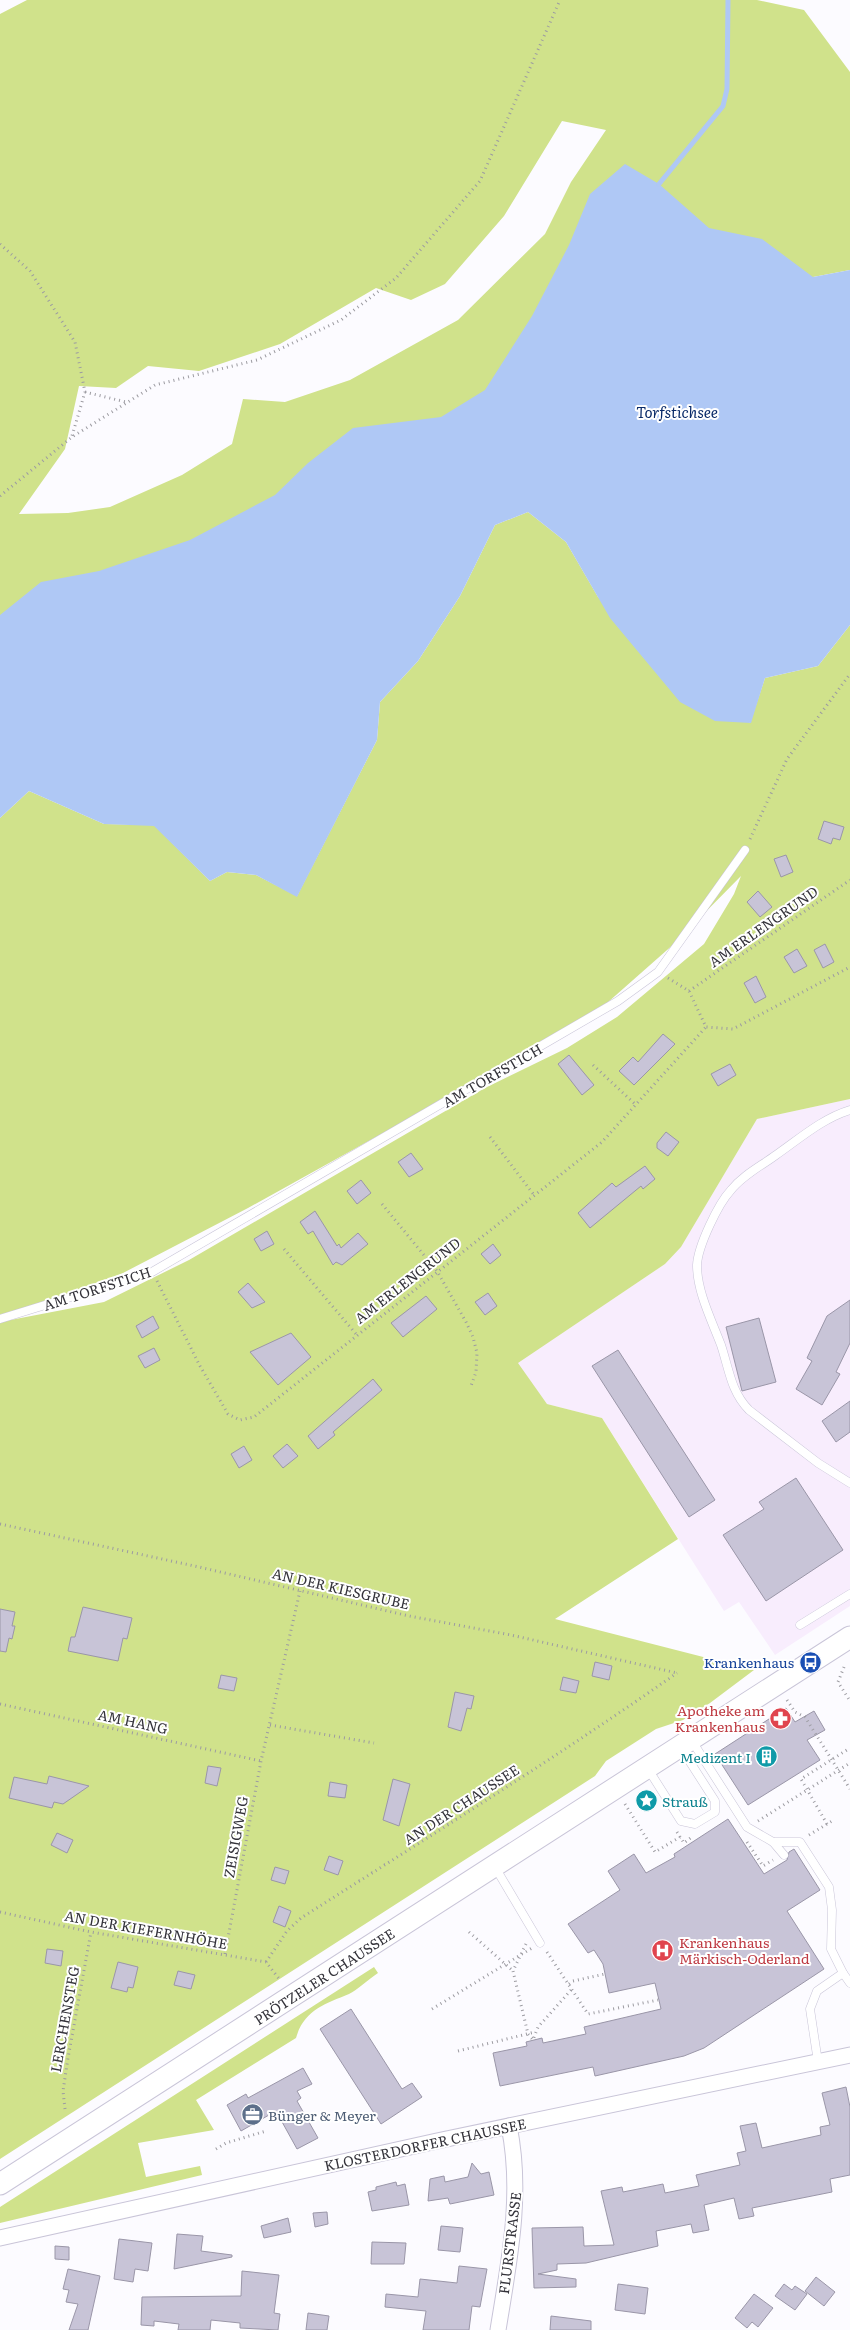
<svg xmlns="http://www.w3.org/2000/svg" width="850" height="2330" font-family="Literata,serif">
<rect width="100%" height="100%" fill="#fcfbff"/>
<path fill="#f8edfd" d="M850,1099V1606L775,1655L739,1602L724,1611L602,1418L547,1404L517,1363L665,1264L681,1247L757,1119Z"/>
<g fill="#d0e28b" fill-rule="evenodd">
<path d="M27,0H757L804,10L850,72V270L813,277L578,344L0,670V14ZM562,121L606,130L571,182L545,234L458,320L350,380L285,402L243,399L232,444L182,475L110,507L68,513L19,514L65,449L79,386L116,388L148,366L199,371L280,344L376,288L411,300L445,284L504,216Z"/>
<path d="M528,512L566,542L598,597L750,723L765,678L818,666L850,625V1099L757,1119L681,1247L665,1264L518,1363L547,1404L602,1418L678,1539L555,1619L754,1670L710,1703L683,1720L656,1729L606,1761L595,1776L0,2159V1322L104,1302L189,1260L485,1088L567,1048L617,1017L704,944L734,894L741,876L675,943L590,1018L248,1208L123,1273L0,1318V818L29,791L104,824L154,825L210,881L227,872L256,875L297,896L377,740L380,702L418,661L460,596L495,525Z"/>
<path d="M374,1967L378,1973C369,1979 357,1990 349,1994C325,2004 304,2010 296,2038L196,2100L214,2130L138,2143L146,2177L200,2166L202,2175L0,2223V2207Z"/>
</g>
<path fill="#afc8f5" d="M625,164L659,184L709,228L762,239L813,277L850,270V625L818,666L765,678L751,723L715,721L680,702L610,618L566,542L528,512L495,525L460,596L418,661L380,702L377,740L297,897L256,875L227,872L210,881L154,826L104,824L29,791L0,818V615L41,582L99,571L190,540L275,495L308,463L353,428L441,417L485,390L532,316L569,245L590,194Z"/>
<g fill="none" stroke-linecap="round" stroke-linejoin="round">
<path stroke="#afc8f5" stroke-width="5" d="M659,184L723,106L727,89L728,0"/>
</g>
<g fill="#c8c4d7" stroke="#9a96a8">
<path d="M824,821L844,827L840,840L833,838L831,844L818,839Z"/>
<path d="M786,855L793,872L781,877L774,859Z"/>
<path d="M758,891L772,907L760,917L747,902Z"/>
<path d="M825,944L834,962L823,968L814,950Z"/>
<path d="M797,949L807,966L794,973L784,957Z"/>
<path d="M756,976L766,997L755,1003L744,983Z"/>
<path d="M663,1034L675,1044L634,1085L619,1071L633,1057L638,1062Z"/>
<path d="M569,1055L594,1085L582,1095L558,1064Z"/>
<path d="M730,1064L736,1075L718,1086L711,1074Z"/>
<path d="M666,1132L679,1142L668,1156L657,1148V1143Z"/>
<path d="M411,1153L423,1169L409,1177L398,1162Z"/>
<path d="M645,1166L655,1179L643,1189L641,1186L590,1228L578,1213L612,1183L616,1187Z"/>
<path d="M361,1180L371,1193L357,1204L347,1191Z"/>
<path d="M315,1211L337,1246L339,1244L341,1248L358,1233L368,1244L342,1265L336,1262L333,1265L313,1231L308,1234L300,1222Z"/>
<path d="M267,1231L274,1244L261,1251L254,1239Z"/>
<path d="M493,1244L501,1255L490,1264L481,1254Z"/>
<path d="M248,1283L265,1302L252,1308L238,1292Z"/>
<path d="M488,1293L497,1306L485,1315L475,1302Z"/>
<path d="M426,1296L437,1309L403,1337L391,1323Z"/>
<path d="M850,1300V1343L836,1372L840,1374L822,1405L796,1389L812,1361L807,1358L827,1316Z"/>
<path d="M153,1316L159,1328L142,1338L136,1326Z"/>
<path d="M759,1318L776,1382L742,1391L726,1327Z"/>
<path d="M291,1333L311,1357L278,1385L250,1352Z"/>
<path d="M154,1348L160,1360L145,1368L138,1356Z"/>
<path d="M618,1350L715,1500L689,1517L592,1366Z"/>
<path d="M373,1379L382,1390L333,1432L335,1435L318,1449L308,1436Z"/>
<path d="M850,1401V1432L836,1442L822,1421Z"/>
<path d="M287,1444L298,1456L283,1468L273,1456Z"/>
<path d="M244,1446L252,1460L239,1468L231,1454Z"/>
<path d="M796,1478L843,1550L766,1601L723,1535L764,1509L759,1502Z"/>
<path d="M83,1607L132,1618L127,1639L123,1638L118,1661L68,1651L71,1637H75Z"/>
<path d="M0,1609L15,1612L12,1626H15L12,1639L9,1638L6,1652L0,1651Z"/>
<path d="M595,1662L612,1666L609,1680L592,1676Z"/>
<path d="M221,1675L237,1678L234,1691L218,1688Z"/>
<path d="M563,1677L579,1681L576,1693L560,1690Z"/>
<path d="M455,1692L474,1696L471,1709L467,1708L461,1731L448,1727Z"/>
<path d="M786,1708L795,1722L814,1711L825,1730L807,1740L820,1760L748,1805L715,1754Z"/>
<path d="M208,1766L221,1768L217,1786L205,1783Z"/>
<path d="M49,1776L89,1786L63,1804L54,1802L52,1808L9,1798L14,1777L47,1784Z"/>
<path d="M393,1779L410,1784L399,1826L383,1820Z"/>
<path d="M330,1782L347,1785L345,1798L328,1796Z"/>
<path d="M728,1819L764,1874L787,1860L789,1852L794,1849L820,1890L787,1911L824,1969L704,2048L684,2056L595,2076L593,2067L500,2086L493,2053L527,2046L526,2042L542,2038L543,2043L586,2034L584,2027L661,2009L655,1983L609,1993L603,1964L594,1950L588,1953L568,1924L620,1890L608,1871L634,1854L646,1873L675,1857L674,1854Z"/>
<path d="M57,1833L73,1840L67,1853L51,1845Z"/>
<path d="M329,1856L343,1861L338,1875L324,1870Z"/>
<path d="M275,1867L289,1871L285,1884L271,1880Z"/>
<path d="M279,1906L291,1911L285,1927L273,1922Z"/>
<path d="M47,1949L63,1951L61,1966L45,1963Z"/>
<path d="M118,1962L138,1967L133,1988L128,1987L127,1992L111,1988Z"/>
<path d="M178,1971L195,1975L191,1989L174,1985Z"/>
<path d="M351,2009L402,2089L412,2083L422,2097L381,2124L320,2029Z"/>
<path d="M303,2068L312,2084L297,2091L301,2098L297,2101L318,2138L297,2149L276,2111L241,2131L227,2105L246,2094L248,2098Z"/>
<path d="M846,2087L850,2107V2175L830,2179L832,2192L752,2208L754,2216L739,2219L734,2198L704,2205L709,2230L693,2233L691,2224L656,2231L658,2246L586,2263L557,2264V2270L538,2274L576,2279V2287L534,2288L532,2228L583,2227L584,2246L614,2245L601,2191L622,2187L623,2192L663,2184L665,2193L699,2186L696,2175L740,2165L737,2153L746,2151L740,2126L756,2123L762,2148L821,2135L820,2127L830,2125L822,2093Z"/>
<path d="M472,2163L481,2174L489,2172L494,2195L450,2204L448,2198L428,2201L430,2179L444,2176L445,2182L468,2177Z"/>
<path d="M396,2182L397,2186L405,2184L409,2205L372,2211L368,2192L376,2190V2187Z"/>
<path d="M327,2212L328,2224L315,2227L313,2213Z"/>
<path d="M288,2218L291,2232L264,2238L261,2226Z"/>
<path d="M441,2226L463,2228L460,2252L438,2250Z"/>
<path d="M177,2234L203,2236L201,2251L232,2255V2257L174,2269Z"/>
<path d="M119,2239L152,2243L148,2271L135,2269L133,2282L114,2279Z"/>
<path d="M372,2242L406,2243L404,2264H371Z"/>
<path d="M55,2246L69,2247V2260L55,2259Z"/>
<path d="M459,2266L487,2269L480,2307L472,2306L469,2330H423L426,2311L385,2307L386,2294L418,2297L420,2279L457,2283Z"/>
<path d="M68,2269L100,2276L88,2330H69L78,2304L66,2302L69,2290L63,2289Z"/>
<path d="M242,2271L279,2275L274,2313L280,2314L278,2330L240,2328V2323L211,2320L210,2330H178L179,2324L154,2321V2326L141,2325L142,2297L241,2296Z"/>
<path d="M816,2277L835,2292L824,2306L805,2291Z"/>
<path d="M618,2284L648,2288L645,2314L615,2310Z"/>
<path d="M784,2284L792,2290L795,2286L807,2294L795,2310L775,2296Z"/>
<path d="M754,2294L773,2308L758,2327L752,2322L747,2328L735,2318Z"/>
<path d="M308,2313L329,2316L327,2330H306Z"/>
<path d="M551,2316L591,2321V2330H550Z"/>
</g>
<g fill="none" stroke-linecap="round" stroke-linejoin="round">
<defs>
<g id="lane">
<path d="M850,1110C823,1118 799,1139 776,1155C761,1166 743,1175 731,1190C718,1204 698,1246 697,1265C697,1292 712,1321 721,1345C729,1369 731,1392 749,1410L818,1463L850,1483"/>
<path d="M0,1319L152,1272L618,1001L658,972L745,850"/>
<path d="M800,1625L850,1594"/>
<path d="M692,1741L747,1827L773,1842H800L829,1887L832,1910L831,1949L843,1973"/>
<path d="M648,1769L681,1821L695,1824L715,1812V1801L681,1748"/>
<path d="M773,1842L784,1855"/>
<path d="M495,1867L540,1943"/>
<path d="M818,2062L810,2009L817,1991L843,1973L850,1983"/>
</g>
<g id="street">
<path d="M0,2238L437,2141L850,2055"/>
<path d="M498,2330C509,2262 523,2194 509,2126"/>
</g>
<path id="secondary" d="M0,2184L850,1637"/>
</defs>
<use href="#lane" stroke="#c9c5d8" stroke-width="9"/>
<use href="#street" stroke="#c9c5d8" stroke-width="17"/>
<use href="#secondary" stroke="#c9c5d8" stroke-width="23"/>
<g stroke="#9c9ba1" stroke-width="3" stroke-dasharray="1 4" stroke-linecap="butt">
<path d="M0,244L30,271L75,342L85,392L72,436"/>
<path d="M85,392L126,402"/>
<path d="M0,496L72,437L155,385L257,360L341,320L396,278L480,181L560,0"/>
<path d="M750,839L787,759L850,674"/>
<path d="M668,978L689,991L706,1027L733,1029L850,967"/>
<path d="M689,991L850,880"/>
<path d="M593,1065L636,1105"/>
<path d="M490,1137L534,1195"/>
<path d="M382,1204L437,1271L466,1322L473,1337L477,1353L476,1372L471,1386"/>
<path d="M284,1249L356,1334"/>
<path d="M157,1281L200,1366L228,1414L240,1420L254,1417L602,1142L706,1027"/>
<path d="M0,1524L199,1567L409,1616L511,1635L677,1673"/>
<path d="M844,1667L838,1682L850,1701"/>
<path d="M787,1700L795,1712L805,1717L850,1789"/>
<path d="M0,1704L261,1761"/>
<path d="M270,1725L374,1743"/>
<path d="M625,1804L655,1852L680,1837"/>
<path d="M758,1821L850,1763"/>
<path d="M827,1824L801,1779L850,1748"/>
<path d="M677,1832L684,1843L693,1836"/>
<path d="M809,1835L832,1821"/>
<path d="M747,1842L763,1866L773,1860"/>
<path d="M0,1912L91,1932L266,1962L280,1980"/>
<path d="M469,1932L513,1971"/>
<path d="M526,1944L513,1971L528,2034L533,2040L538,2027L572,1989"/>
<path d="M547,1952L588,2014L658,2000"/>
<path d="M225,1954L261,1761L300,1591"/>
<path d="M266,1962L287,1931L301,1918C427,1838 554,1759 677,1673"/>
<path d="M569,1984L573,1981L605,1974"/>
<path d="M432,2009L532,1948"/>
<path d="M458,2051L535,2032"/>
<path d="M65,2109L63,2091L68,2058L91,1932"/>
<path d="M216,2149L226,2143L266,2131"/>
</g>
<use href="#lane" stroke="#fff" stroke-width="8"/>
<use href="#street" stroke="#fff" stroke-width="15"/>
<use href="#secondary" stroke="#fff" stroke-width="21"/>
</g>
<defs>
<symbol id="bus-disc" viewBox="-11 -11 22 22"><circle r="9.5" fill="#1a4fb4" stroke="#fff"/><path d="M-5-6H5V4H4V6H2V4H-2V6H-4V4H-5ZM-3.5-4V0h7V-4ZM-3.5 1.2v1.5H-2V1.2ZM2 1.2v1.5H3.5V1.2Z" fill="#fff"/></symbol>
<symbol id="pharmacy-disc" viewBox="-11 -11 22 22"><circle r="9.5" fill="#e0444e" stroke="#fff"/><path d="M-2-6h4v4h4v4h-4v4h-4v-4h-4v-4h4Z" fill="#fff"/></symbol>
<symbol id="building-disc" viewBox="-11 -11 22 22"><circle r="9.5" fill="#0f9aa8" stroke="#fff"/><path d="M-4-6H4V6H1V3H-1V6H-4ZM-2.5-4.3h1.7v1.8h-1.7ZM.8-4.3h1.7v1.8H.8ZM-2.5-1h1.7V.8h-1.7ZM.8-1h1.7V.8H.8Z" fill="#fff"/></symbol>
<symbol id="sight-disc" viewBox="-11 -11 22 22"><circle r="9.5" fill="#0f9aa8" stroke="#fff"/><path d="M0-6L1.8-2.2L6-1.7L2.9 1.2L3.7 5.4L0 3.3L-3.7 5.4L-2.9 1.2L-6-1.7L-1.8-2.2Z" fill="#fff"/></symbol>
<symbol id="hospital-disc" viewBox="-11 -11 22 22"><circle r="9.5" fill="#e0444e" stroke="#fff"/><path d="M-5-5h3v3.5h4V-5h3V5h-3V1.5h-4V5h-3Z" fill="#fff"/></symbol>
<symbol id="office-disc" viewBox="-11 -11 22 22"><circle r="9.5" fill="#5c6f8a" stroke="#fff"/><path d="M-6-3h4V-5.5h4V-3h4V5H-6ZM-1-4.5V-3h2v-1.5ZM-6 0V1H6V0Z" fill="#fff"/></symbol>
</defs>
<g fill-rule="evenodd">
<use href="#bus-disc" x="798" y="1650" width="25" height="25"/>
<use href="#pharmacy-disc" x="768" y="1706" width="25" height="25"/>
<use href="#building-disc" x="754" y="1744" width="25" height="25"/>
<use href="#sight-disc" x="634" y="1788" width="25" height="25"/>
<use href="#hospital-disc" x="650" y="1938" width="25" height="25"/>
<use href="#office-disc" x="240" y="2102" width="25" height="25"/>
</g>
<g text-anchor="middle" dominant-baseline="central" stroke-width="4" stroke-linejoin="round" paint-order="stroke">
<g font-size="14" fill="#34333a" stroke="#fff">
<text transform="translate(763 926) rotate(-35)">AM ERLENGRUND</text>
<text transform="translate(492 1075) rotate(-30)">AM TORFSTICH</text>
<text transform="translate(407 1280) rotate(-38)">AM ERLENGRUND</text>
<text transform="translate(97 1288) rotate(-18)">AM TORFSTICH</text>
<text transform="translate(341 1588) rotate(13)">AN DER KIESGRUBE</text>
<text transform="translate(133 1721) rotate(12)">AM HANG</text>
<text transform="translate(461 1804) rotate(-33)">AN DER CHAUSSEE</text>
<text transform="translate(235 1837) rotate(-80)">ZEISIGWEG</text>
<text transform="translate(146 1929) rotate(10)">AN DER KIEFERNHÖHE</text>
<text transform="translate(324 1976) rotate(-33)">PRÖTZELER CHAUSSEE</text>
<text transform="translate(64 2019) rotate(-80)">LERCHENSTEG</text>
<text transform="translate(425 2144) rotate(-12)">KLOSTERDORFER CHAUSSEE</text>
<text transform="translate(509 2243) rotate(-83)">FLURSTRASSE</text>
</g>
<g font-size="14" fill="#164399" stroke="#fff" text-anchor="end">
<text x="794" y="1662">Krankenhaus</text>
</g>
<g font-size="14" fill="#be3a42" stroke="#fff" text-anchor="end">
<text x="765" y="1710">Apotheke am<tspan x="765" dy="16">Krankenhaus</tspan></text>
<text x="679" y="1942" text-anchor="start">Krankenhaus<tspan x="679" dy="16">Märkisch-Oderland</tspan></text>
</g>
<g font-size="14" fill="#0d838f" stroke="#fff" text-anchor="end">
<text x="751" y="1757">Medizent I</text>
<text x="662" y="1801" text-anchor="start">Strauß</text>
</g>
<g font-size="14" fill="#4e5e75" stroke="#fff" text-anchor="start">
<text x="268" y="2115">Bünger &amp; Meyer</text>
</g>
<g font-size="15" font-style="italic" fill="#082968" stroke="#fff">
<text x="677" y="411">Torfstichsee</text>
</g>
</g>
</svg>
